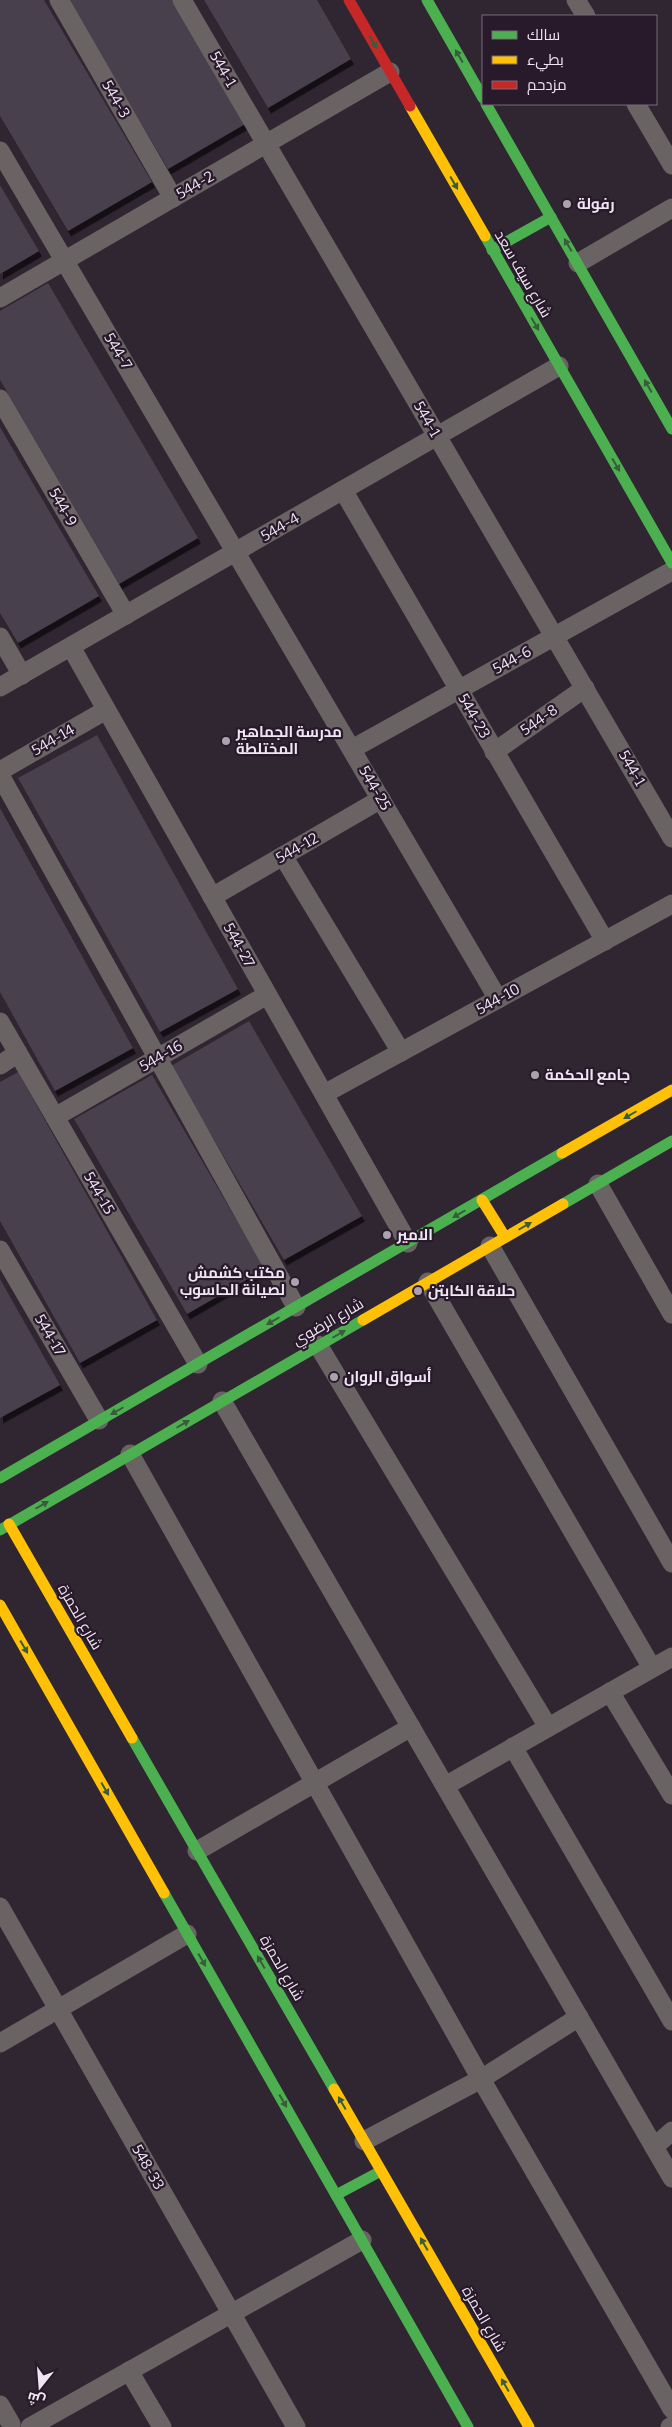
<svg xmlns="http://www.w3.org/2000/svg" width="672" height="2427" font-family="Bitter,Cairo,serif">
<defs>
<filter id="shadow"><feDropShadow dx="3" dy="5.5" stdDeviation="0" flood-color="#0009"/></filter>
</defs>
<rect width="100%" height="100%" fill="#2f2631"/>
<g fill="#483f4d" filter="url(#shadow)">
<path d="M0,0H44L152,182L68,231L0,116Z"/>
<path d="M68,0H181L252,120L168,169Z"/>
<path d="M204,0H317L351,59L268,108Z"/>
<path d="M0,185L39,251L0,274Z"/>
<path d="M48,283L198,538L119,584L0,380V311Z"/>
<path d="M0,427L99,596L18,643L0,613Z"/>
<path d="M97,735L238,989L160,1032L18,778Z"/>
<path d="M0,808L133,1048L55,1091L0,992Z"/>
<path d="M249,1021L362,1216L284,1260L171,1066Z"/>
<path d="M18,1072L157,1320L80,1363L0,1221V1082Z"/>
<path d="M152,1075L265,1269L187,1314L74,1119Z"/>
<path d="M0,1279L60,1385L0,1418Z"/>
</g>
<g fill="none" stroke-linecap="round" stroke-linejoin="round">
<g stroke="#696364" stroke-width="19">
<path d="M59,0L173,198"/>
<path d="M182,0L672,838"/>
<path d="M576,0L586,16"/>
<path d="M636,104L672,165"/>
<path d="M0,151L498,999"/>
<path d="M578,263L672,208"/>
<path d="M0,298L390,72"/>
<path d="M0,399L126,615"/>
<path d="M343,490L605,941"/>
<path d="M0,637L22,675"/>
<path d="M71,647L408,1243"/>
<path d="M0,687L559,366"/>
<path d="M352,749L672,571"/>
<path d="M494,752L585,688"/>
<path d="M0,771L106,710"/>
<path d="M0,775L296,1307"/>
<path d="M283,856L401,1052"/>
<path d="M212,897L381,799"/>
<path d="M0,1022L198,1364"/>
<path d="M0,1065L18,1053"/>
<path d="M324,1094L672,904"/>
<path d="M55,1117L267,995"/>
<path d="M598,1184L672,1314"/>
<path d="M490,1246L672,1563"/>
<path d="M0,1250L99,1420"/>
<path d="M428,1282L652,1668"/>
<path d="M318,1345L548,1727"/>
<path d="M222,1401L672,2178"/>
<path d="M130,1454L481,2079L672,2409"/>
<path d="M610,1692L672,1795"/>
<path d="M513,1747L672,2021"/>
<path d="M445,1786L672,1657"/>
<path d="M197,1851L411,1727"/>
<path d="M0,1907L296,2427"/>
<path d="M0,2043L187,1934"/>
<path d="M364,2141L481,2079L579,2017"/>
<path d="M654,2147L672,2131"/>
<path d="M129,2371L162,2427"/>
<path d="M0,2405L11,2424"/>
<path d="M30,2427L362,2240"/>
<path d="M670,2427L672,2426"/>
</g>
<g stroke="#4caf50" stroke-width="11">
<path d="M427,0L483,98"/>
<path d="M486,104L672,429"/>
<path d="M485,236L672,563"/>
<path d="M492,250L551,217"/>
<path d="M563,1204L672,1141"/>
<path d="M0,1478L562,1153"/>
<path d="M0,1530L363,1320"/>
<path d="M132,1738L334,2089"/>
<path d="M164,1893L468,2427"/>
<path d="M336,2195L381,2171"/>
</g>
<g stroke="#ffc107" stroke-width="11">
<path d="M410,106L485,236"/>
<path d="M562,1153L672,1090"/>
<path d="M482,1200L505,1237"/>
<path d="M363,1320L563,1204"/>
<path d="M9,1524L132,1738"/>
<path d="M0,1605L164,1893"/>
<path d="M334,2089L529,2427"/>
</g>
<path stroke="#c62828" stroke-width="11" d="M349,0L410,106"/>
</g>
<defs><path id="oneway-solid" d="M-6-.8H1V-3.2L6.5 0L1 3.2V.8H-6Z" transform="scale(1.25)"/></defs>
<g fill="#385c3c">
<use href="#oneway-solid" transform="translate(373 42) rotate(60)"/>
<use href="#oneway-solid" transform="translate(459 56) rotate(-120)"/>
<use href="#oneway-solid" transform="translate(454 183) rotate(60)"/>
<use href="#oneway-solid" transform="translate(568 245) rotate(-120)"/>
<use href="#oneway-solid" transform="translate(535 324) rotate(60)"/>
<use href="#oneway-solid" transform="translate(648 386) rotate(-120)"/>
<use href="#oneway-solid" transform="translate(616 465) rotate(60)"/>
<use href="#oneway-solid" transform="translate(630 1115) rotate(150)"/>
<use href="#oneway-solid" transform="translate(459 1214) rotate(150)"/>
<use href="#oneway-solid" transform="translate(525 1226) rotate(-30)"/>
<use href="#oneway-solid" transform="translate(273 1321) rotate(150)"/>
<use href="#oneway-solid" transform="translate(339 1334) rotate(-30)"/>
<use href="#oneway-solid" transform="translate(117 1411) rotate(150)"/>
<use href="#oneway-solid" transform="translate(183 1424) rotate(-30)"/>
<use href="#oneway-solid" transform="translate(42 1505) rotate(-30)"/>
<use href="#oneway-solid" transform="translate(24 1647) rotate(60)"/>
<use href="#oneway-solid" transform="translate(105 1789) rotate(60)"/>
<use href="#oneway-solid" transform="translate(202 1960) rotate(60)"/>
<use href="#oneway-solid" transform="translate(261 1962) rotate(-120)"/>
<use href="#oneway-solid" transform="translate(283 2101) rotate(60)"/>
<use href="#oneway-solid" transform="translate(342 2103) rotate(-120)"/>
<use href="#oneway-solid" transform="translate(424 2244) rotate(-120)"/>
<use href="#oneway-solid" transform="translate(505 2385) rotate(-120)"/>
</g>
<g fill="#aca2ae" stroke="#28192b" stroke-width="2">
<circle cx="567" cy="204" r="5"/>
<circle cx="226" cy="741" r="5"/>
<circle cx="535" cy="1075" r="5"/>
<circle cx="387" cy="1235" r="5"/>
<circle cx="295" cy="1282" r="5"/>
<circle cx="418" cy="1291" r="5"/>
<circle cx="334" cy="1377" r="5"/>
</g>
<g text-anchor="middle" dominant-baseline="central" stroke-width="4.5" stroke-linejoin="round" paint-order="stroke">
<g font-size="15" fill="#f0e5f2" stroke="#28192b">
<text transform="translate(223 69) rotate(60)">544-1</text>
<text transform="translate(116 99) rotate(60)">544-3</text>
<text transform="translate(195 185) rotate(-30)">544-2</text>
<text transform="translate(523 274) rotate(60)">شارع سيف سعد</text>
<text transform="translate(118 351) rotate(59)">544-7</text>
<text transform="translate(427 419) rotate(60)">544-1</text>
<text transform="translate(63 507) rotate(60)">544-9</text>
<text transform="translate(280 527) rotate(-30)">544-4</text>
<text transform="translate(512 660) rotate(-29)">544-6</text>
<text transform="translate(474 716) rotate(60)">544-23</text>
<text transform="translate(539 720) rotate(-35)">544-8</text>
<text transform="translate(53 740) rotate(-30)">544-14</text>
<text transform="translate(632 768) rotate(60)">544-1</text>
<text transform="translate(375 788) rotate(60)">544-25</text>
<text transform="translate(297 848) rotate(-30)">544-12</text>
<text transform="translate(239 945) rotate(61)">544-27</text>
<text transform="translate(498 999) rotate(-29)">544-10</text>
<text transform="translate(161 1056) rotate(-30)">544-16</text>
<text transform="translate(99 1193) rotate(60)">544-15</text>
<text transform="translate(328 1322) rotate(-30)">شارع الرضوي</text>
<text transform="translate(50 1335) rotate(60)">544-17</text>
<text transform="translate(80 1617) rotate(60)">شارع الحمزة</text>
<text transform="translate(282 1968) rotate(60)">شارع الحمزة</text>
<text transform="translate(148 2167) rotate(60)">548-33</text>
<text transform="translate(484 2319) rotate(60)">شارع الحمزة</text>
</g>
<g font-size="15" font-weight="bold" fill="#f0e5f2" stroke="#28192b" text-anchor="start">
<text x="577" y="204">رفولة</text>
<text x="236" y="732">مدرسة الجماهير<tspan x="236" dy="17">المختلطة</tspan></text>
<text x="545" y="1075">جامع الحكمة</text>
<text x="397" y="1235">الامير</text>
<text x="285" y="1273" text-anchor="end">مكتب كشمش<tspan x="285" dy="17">لصيانة الحاسوب</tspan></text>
<text x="428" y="1291">حلاقة الكابتن</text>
<text x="344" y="1377">أسواق الروان</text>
</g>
</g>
<rect x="482" y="15" width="175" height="90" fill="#28192b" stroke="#786b7b"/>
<rect x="492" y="31" width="25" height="8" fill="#4caf50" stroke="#786b7b"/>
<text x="527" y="40" font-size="15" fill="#f0e5f2">سالك</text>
<rect x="492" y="56" width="25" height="8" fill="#ffc107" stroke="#786b7b"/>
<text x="527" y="65" font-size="15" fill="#f0e5f2">بطيء</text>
<rect x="492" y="81" width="25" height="8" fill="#c62828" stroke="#786b7b"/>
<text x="527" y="90" font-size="15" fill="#f0e5f2">مزدحم</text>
<g transform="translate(40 2387) rotate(197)" stroke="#28192b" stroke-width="4" paint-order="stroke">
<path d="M0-4L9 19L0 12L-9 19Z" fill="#f0e5f2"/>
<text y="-8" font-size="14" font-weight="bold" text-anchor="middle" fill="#f0e5f2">ش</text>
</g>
</svg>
